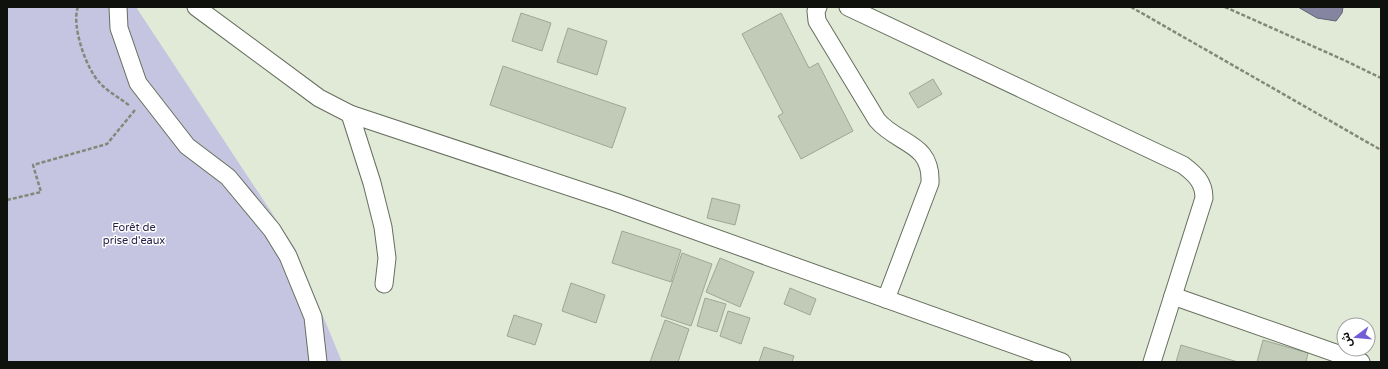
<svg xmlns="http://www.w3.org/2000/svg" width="1388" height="369" font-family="'Varela Round','Noto Sans Arabic',sans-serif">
<rect width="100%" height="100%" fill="#e0ead6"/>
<path fill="#c5c5e1" d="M7,7H136L295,248L342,362H7Z"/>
<path fill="#8584a1" stroke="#626274" d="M1298,7H1343L1342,13L1336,21L1317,18Z"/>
<g fill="#c1cbb7" stroke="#9da793">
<path d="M521,13L551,23L542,51L512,41Z"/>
<path d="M781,13L809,68L818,63L853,131L801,159L778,116L783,113L742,34Z"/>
<path d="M568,28L607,41L597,75L557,62Z"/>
<path d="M503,66L626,108L612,148L490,105Z"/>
<path d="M933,79L942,94L918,108L909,93Z"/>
<path d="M712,198L740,205L735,225L707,218Z"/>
<path d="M622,231L681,250L671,282L612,263Z"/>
<path d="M682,253L712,264L691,326L661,316Z"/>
<path d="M720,258L754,272L740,307L706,292Z"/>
<path d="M571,283L605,295L596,323L562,311Z"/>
<path d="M790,288L816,299L810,315L784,304Z"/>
<path d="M705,298L726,304L717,332L697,326Z"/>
<path d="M728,311L750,318L741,344L720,336Z"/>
<path d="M514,315L542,324L535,345L507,336Z"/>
<path d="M665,320L689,329L678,362H650Z"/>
<path d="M1263,340L1308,353L1306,362H1257Z"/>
<path d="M1181,345L1238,362H1176Z"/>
<path d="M764,347L794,356L792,362H759Z"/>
</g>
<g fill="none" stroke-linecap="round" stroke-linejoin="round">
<defs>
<g id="minor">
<path d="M118,7L119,28L138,83L187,146L228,177L272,230L288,256L313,317L318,362"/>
<path d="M196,7L319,98L350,114L615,202L1062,362"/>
<path d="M818,7L816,11L817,21L877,120C898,145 932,142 930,183L886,299"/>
<path d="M848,7L1183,165C1195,174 1204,182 1204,198L1152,362"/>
<path d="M350,114L372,183L383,227L387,258L384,284"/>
<path d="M1173,296L1361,362"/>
</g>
</defs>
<use href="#minor" stroke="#666f5d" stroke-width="19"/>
<g stroke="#82897b" stroke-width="2.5" stroke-dasharray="4 2" stroke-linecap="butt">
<path d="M78,7C71,25 86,69 100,83C108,92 120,98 130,106"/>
<path d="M1131,7L1381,150"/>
<path d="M1225,7L1346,61L1381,78"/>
<path d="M7,200L41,192L33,165L107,144L135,110"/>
</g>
<use href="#minor" stroke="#fff" stroke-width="17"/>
</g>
<g text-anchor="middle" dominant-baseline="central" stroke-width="3" stroke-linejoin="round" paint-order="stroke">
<g font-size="11" fill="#29234c" stroke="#fff">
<text x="134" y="227">Forêt de<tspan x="134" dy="13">prise d'eaux</tspan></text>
</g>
</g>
<rect width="1388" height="369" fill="none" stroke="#0f120c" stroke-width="16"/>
<g transform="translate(1356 337) rotate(254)"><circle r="19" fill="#ffffff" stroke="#9fa09e"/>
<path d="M0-3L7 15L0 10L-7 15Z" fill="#725dd7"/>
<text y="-6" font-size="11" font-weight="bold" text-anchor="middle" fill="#0f120c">ش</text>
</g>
</svg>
